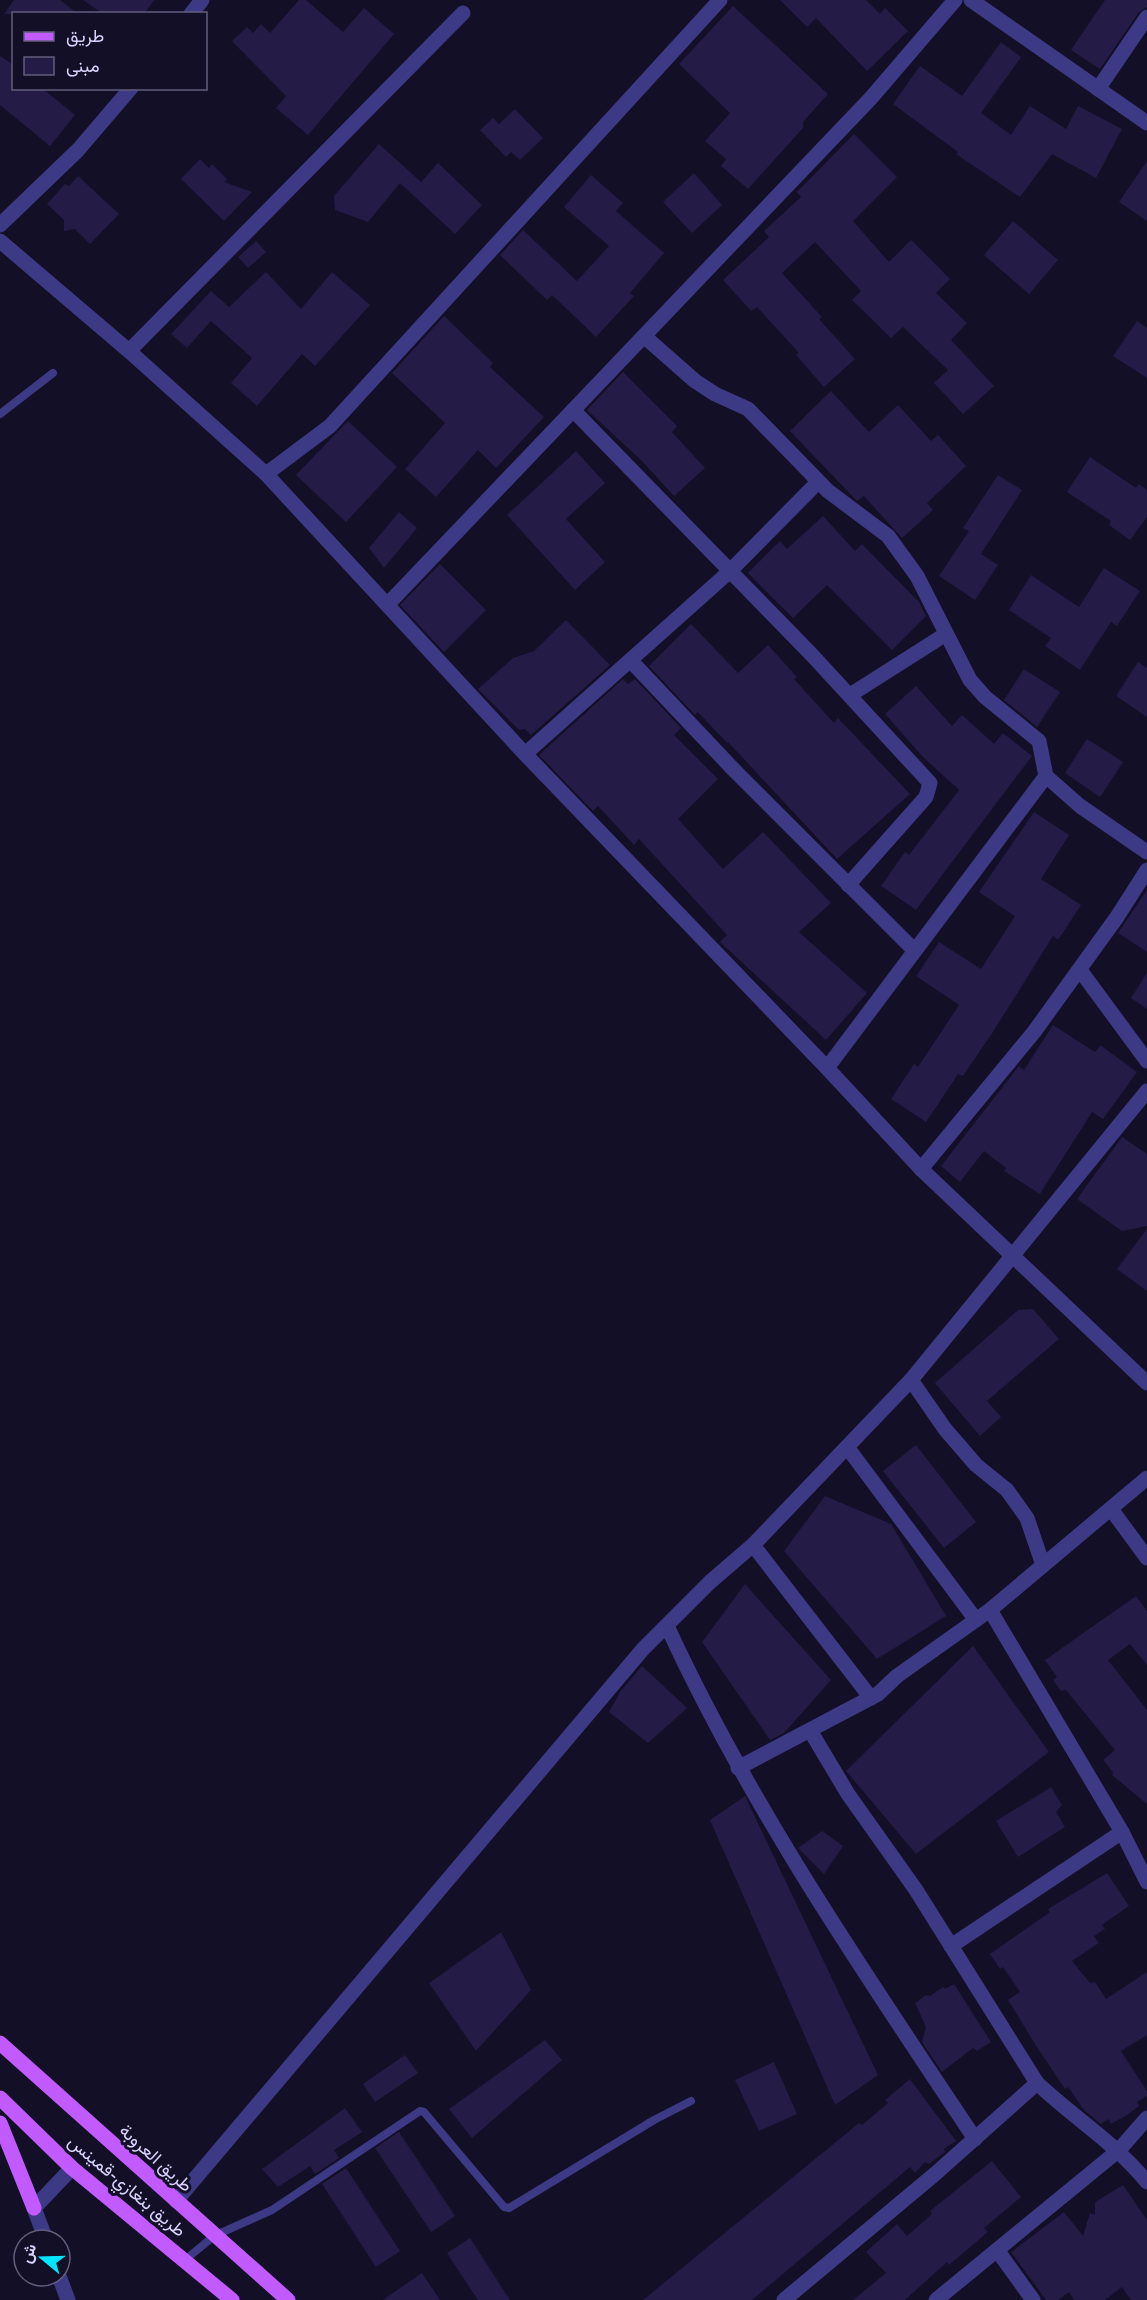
<svg xmlns="http://www.w3.org/2000/svg" width="1147" height="2300" font-family="Signika,Vazirmatn,sans-serif">
<rect width="100%" height="100%" fill="#130f26"/>
<g fill="#241b47">
<path d="M14,0H60L78,14H4Z"/>
<path d="M83,0H154L144,14H103Z"/>
<path d="M299,0H306L343,32L364,8L394,34L308,135L276,108L286,96L232,41L247,27L253,33L261,24L270,33Z"/>
<path d="M780,0H866L880,14L885,8L908,31L867,71L816,18L807,27Z"/>
<path d="M1105,0H1147V7L1139,12L1100,69L1071,50Z"/>
<path d="M733,6L828,94L803,122V128L748,189L721,166L726,159L705,141L730,113L679,64Z"/>
<path d="M1001,42L1021,57L981,113L1011,135L1030,106L1066,129L1078,106L1122,129L1096,178L1052,154L1020,197L956,154L958,152L893,104L920,66L962,96Z"/>
<path d="M0,56L14,65V88H42L75,115L50,146L0,105Z"/>
<path d="M515,109L543,138L520,160L511,152L506,157L480,130L493,118L499,124Z"/>
<path d="M854,134L897,177L853,221L889,262L911,240L950,279L936,293L967,323L951,340L994,386L963,414L934,383L948,370L903,327L891,338L852,300L861,291L815,242L782,273L822,317L819,319L855,359L824,387L796,355L799,353L757,307L751,311L723,280L769,237L764,231L801,197L797,192Z"/>
<path d="M379,144L421,182L438,163L482,205L455,234L400,183L368,222L335,210L334,196Z"/>
<path d="M200,159L209,168L212,164L227,179L224,182L252,192L224,221L181,179Z"/>
<path d="M1147,161V221L1119,202Z"/>
<path d="M694,173L722,205L692,233L663,202Z"/>
<path d="M591,175L623,203L616,211L664,253L630,293L634,296L596,337L552,295L547,300L500,255L523,230L577,281L609,246L564,207Z"/>
<path d="M78,176L119,214L90,244L75,229L64,231V220L47,204L65,184L69,186Z"/>
<path d="M1013,221L1058,260L1029,294L984,255Z"/>
<path d="M256,241L266,252L248,268L238,257Z"/>
<path d="M266,272L301,309L332,272L370,305L315,366L302,354L257,406L231,383L252,358L211,321L187,348L171,334L211,291L229,307Z"/>
<path d="M444,316L493,363L490,367L544,417L496,468L478,450L436,497L405,469L445,423L392,373Z"/>
<path d="M1137,321L1147,328V378L1113,356Z"/>
<path d="M623,372L677,426L672,432L705,468L674,496L642,461L587,410Z"/>
<path d="M831,391L869,432L898,405L931,441L938,435L966,466L927,503L933,510L902,538L864,496L857,501L790,431Z"/>
<path d="M348,421L397,467L346,522L296,475Z"/>
<path d="M576,451L605,483L566,519L605,562L575,590L507,515Z"/>
<path d="M1090,457L1136,488L1139,484L1147,490V517L1130,540L1109,525L1111,521L1067,492Z"/>
<path d="M998,475L1022,490L981,554L998,565L975,600L939,576L969,531L963,528Z"/>
<path d="M399,512L417,528L384,568L369,548Z"/>
<path d="M823,516L855,551L862,544L919,602L926,616L892,650L827,585L793,618L748,573L780,541L787,549Z"/>
<path d="M440,564L486,610L444,652L400,605Z"/>
<path d="M1104,568L1140,591L1117,626L1111,622L1080,670L1045,646L1051,638L1009,610L1031,575L1079,607Z"/>
<path d="M566,620L610,665L531,735L525,729L519,730L478,689L513,658L534,651Z"/>
<path d="M691,624L738,673L768,645L797,677L794,679L834,723L838,718L910,794L837,859L728,742L727,743L698,712L695,715L649,666Z"/>
<path d="M1138,662L1147,668V717L1116,696Z"/>
<path d="M1024,669L1060,692L1037,727L1004,700Z"/>
<path d="M623,679L628,684L635,679L681,728L674,735L718,779L678,819L723,869L763,832L831,903L799,932L867,993L826,1040L720,942L727,935L639,839L634,845L598,806L593,811L539,755Z"/>
<path d="M916,686L952,726L962,715L994,744L1003,733L1032,756L916,910L881,886L905,852L909,855L959,790L923,757L885,714Z"/>
<path d="M1087,739L1123,762L1100,797L1065,773Z"/>
<path d="M1034,812L1069,835L1041,879L1081,905L1058,940L1053,936L993,1032L963,1076L958,1074L926,1122L891,1099L914,1064L918,1067L959,1005L916,976L939,942L981,969L1015,916L979,892Z"/>
<path d="M1147,890V952L1118,933Z"/>
<path d="M1147,973V1009L1131,998Z"/>
<path d="M1053,1025L1095,1052L1100,1045L1137,1072L1103,1119L1092,1112L1040,1194L1004,1171L1006,1168L984,1151L960,1182L941,1166L1019,1066L1024,1070Z"/>
<path d="M1122,1137L1147,1154V1226L1122,1231L1077,1199Z"/>
<path d="M1147,1229V1291L1117,1269Z"/>
<path d="M1033,1309L1059,1339L987,1401L1001,1417L980,1436L935,1383L1018,1310Z"/>
<path d="M916,1445L976,1522L944,1548L883,1471Z"/>
<path d="M825,1496L891,1524L946,1616L877,1659L784,1551Z"/>
<path d="M745,1584L831,1680L784,1733L770,1740L702,1642Z"/>
<path d="M1136,1596L1147,1611V1665L1130,1644L1108,1660L1147,1710V1804L1112,1775L1113,1772L1103,1760L1115,1750L1066,1690L1061,1691L1053,1680L1057,1677L1045,1660Z"/>
<path d="M973,1646L1049,1752L916,1854L846,1771Z"/>
<path d="M642,1666L687,1708L648,1743L609,1712L620,1692Z"/>
<path d="M1051,1787L1062,1805L1056,1812L1065,1827L1018,1857L996,1821Z"/>
<path d="M745,1796L878,2075L835,2105L710,1820Z"/>
<path d="M822,1831L843,1846L824,1874L798,1848Z"/>
<path d="M1107,1873L1129,1906L1102,1925L1105,1929L1094,1936L1099,1943L1072,1961L1090,1983L1095,1982L1106,1999L1147,1972V2035L1121,2051L1147,2091V2096L1137,2102L1139,2106L1127,2115L1111,2124L1109,2119L1101,2124L1084,2110L1068,2087L1065,2089L1035,2044L1008,2000L1020,1992L1003,1967L1000,1969L990,1954L1050,1912L1048,1909Z"/>
<path d="M501,1932L531,1990L476,2051L429,1983Z"/>
<path d="M954,1984L991,2042L977,2051L973,2048L942,2072L922,2042L926,2027L915,2003L926,1995L930,1996L943,1987L945,1989Z"/>
<path d="M545,2040L562,2060L472,2138L449,2109Z"/>
<path d="M405,2055L418,2073L375,2102L363,2084Z"/>
<path d="M774,2062L797,2114L759,2131L735,2080Z"/>
<path d="M910,2079L956,2141L944,2149L945,2152L929,2164L925,2162L915,2173L910,2167L752,2300H643L859,2123L862,2125L888,2103L885,2100Z"/>
<path d="M345,2108L362,2132L334,2150L339,2158L315,2174L310,2166L278,2187L262,2169Z"/>
<path d="M399,2132L455,2216L431,2232L375,2148Z"/>
<path d="M992,2161L1021,2197L984,2228L988,2232L949,2265L947,2262L905,2300H853L886,2273L866,2252L897,2224L907,2236L932,2214L930,2211Z"/>
<path d="M346,2168L400,2251L376,2267L322,2184Z"/>
<path d="M1123,2185L1147,2220V2300H1131L1122,2287L1105,2300H1074L1069,2292L1058,2300H1046L1011,2252L1064,2212L1083,2236L1090,2213L1095,2215V2202Z"/>
<path d="M470,2238L510,2300H478L447,2253Z"/>
<path d="M422,2273L440,2300H383Z"/>
</g>
<g fill="none" stroke-linecap="round" stroke-linejoin="round">
<g stroke="#3d3a85" stroke-width="8">
<path d="M0,414L53,373"/>
<path d="M185,2260L214,2236L272,2210L420,2111L424,2112L504,2207L509,2208L654,2120L691,2101"/>
</g>
<g stroke="#3d3a85" stroke-width="15">
<path d="M971,0L1147,123"/>
<path d="M191,14L202,0"/>
<path d="M1098,89L1147,17"/>
<path d="M0,225L78,150L131,88"/>
<path d="M0,241L129,351L266,474L525,754L827,1068L921,1169L1147,1383"/>
<path d="M645,337L695,381L715,394L748,409L828,491L888,536L917,576L970,680L985,697L1039,741L1046,776L1080,806L1147,852"/>
<path d="M129,351L463,13"/>
<path d="M573,410L811,654L930,783L926,797L848,885"/>
<path d="M266,474L330,426L720,0"/>
<path d="M388,604L871,98L955,0"/>
<path d="M631,661L734,770L914,950"/>
<path d="M850,695L946,634"/>
<path d="M525,754L729,572L818,482"/>
<path d="M1080,970L1147,1061"/>
<path d="M827,1068L1046,776"/>
<path d="M921,1169L1034,1032L1117,917L1147,870"/>
<path d="M911,1380L945,1429L976,1465L1007,1490L1027,1518L1043,1565"/>
<path d="M847,1447L976,1620"/>
<path d="M1111,1509L1147,1558"/>
<path d="M753,1545L871,1698"/>
<path d="M990,1610L1122,1832L1147,1882"/>
<path d="M667,1626C751,1808 864,1972 975,2139"/>
<path d="M811,1732L848,1794L916,1890L1037,2083C1074,2118 1114,2142 1147,2182"/>
<path d="M738,1768L878,1694L897,1676L990,1610L1147,1478"/>
<path d="M951,1946L1122,1832"/>
<path d="M176,2201L643,1649L710,1582L753,1545L911,1380L1147,1091"/>
<path d="M46,2240L34,2208L72,2168"/>
<path d="M997,2250L1033,2300"/>
<path d="M59,2276L68,2300"/>
<path d="M784,2300L935,2174L1037,2083"/>
<path d="M936,2300L1119,2150L1147,2118"/>
</g>
<g stroke="#c25bff" stroke-width="15">
<path d="M0,2043L288,2300"/>
<path d="M0,2098L72,2168L232,2300"/>
<path d="M0,2123L34,2208"/>
</g>
</g>
<g text-anchor="middle" dominant-baseline="central" stroke-width="6" stroke-linejoin="round" paint-order="stroke">
<g font-size="18" fill="#d9d4ff" stroke="#130f26">
<text transform="translate(156 2158) rotate(42)">طريق العروبة</text>
<text transform="translate(127 2186) rotate(40)">طريق بنغازي-قمينس</text>
</g>
</g>
<rect x="12" y="12" width="195" height="78" fill="#130f26" stroke="#625e7d" stroke-width="1.5"/>
<rect x="24" y="32" width="30" height="9" fill="#c25bff" stroke="#625e7d" stroke-width="1.5"/>
<text x="66" y="42" font-size="18" fill="#d9d4ff">طريق</text>
<rect x="24" y="57" width="30" height="18" fill="#241b47" stroke="#625e7d" stroke-width="1.5"/>
<text x="66" y="72" font-size="18" fill="#d9d4ff">مبنى</text>
<g transform="translate(42 2258) rotate(289)"><circle r="28" fill="#130f26" stroke="#625e7d" stroke-width="1.5"/>
<path d="M0-4.5L10 22L0 15L-10 22Z" fill="#00e5ff"/>
<text y="-9" font-size="16" font-weight="bold" text-anchor="middle" fill="#d9d4ff">ش</text>
</g>
</svg>
